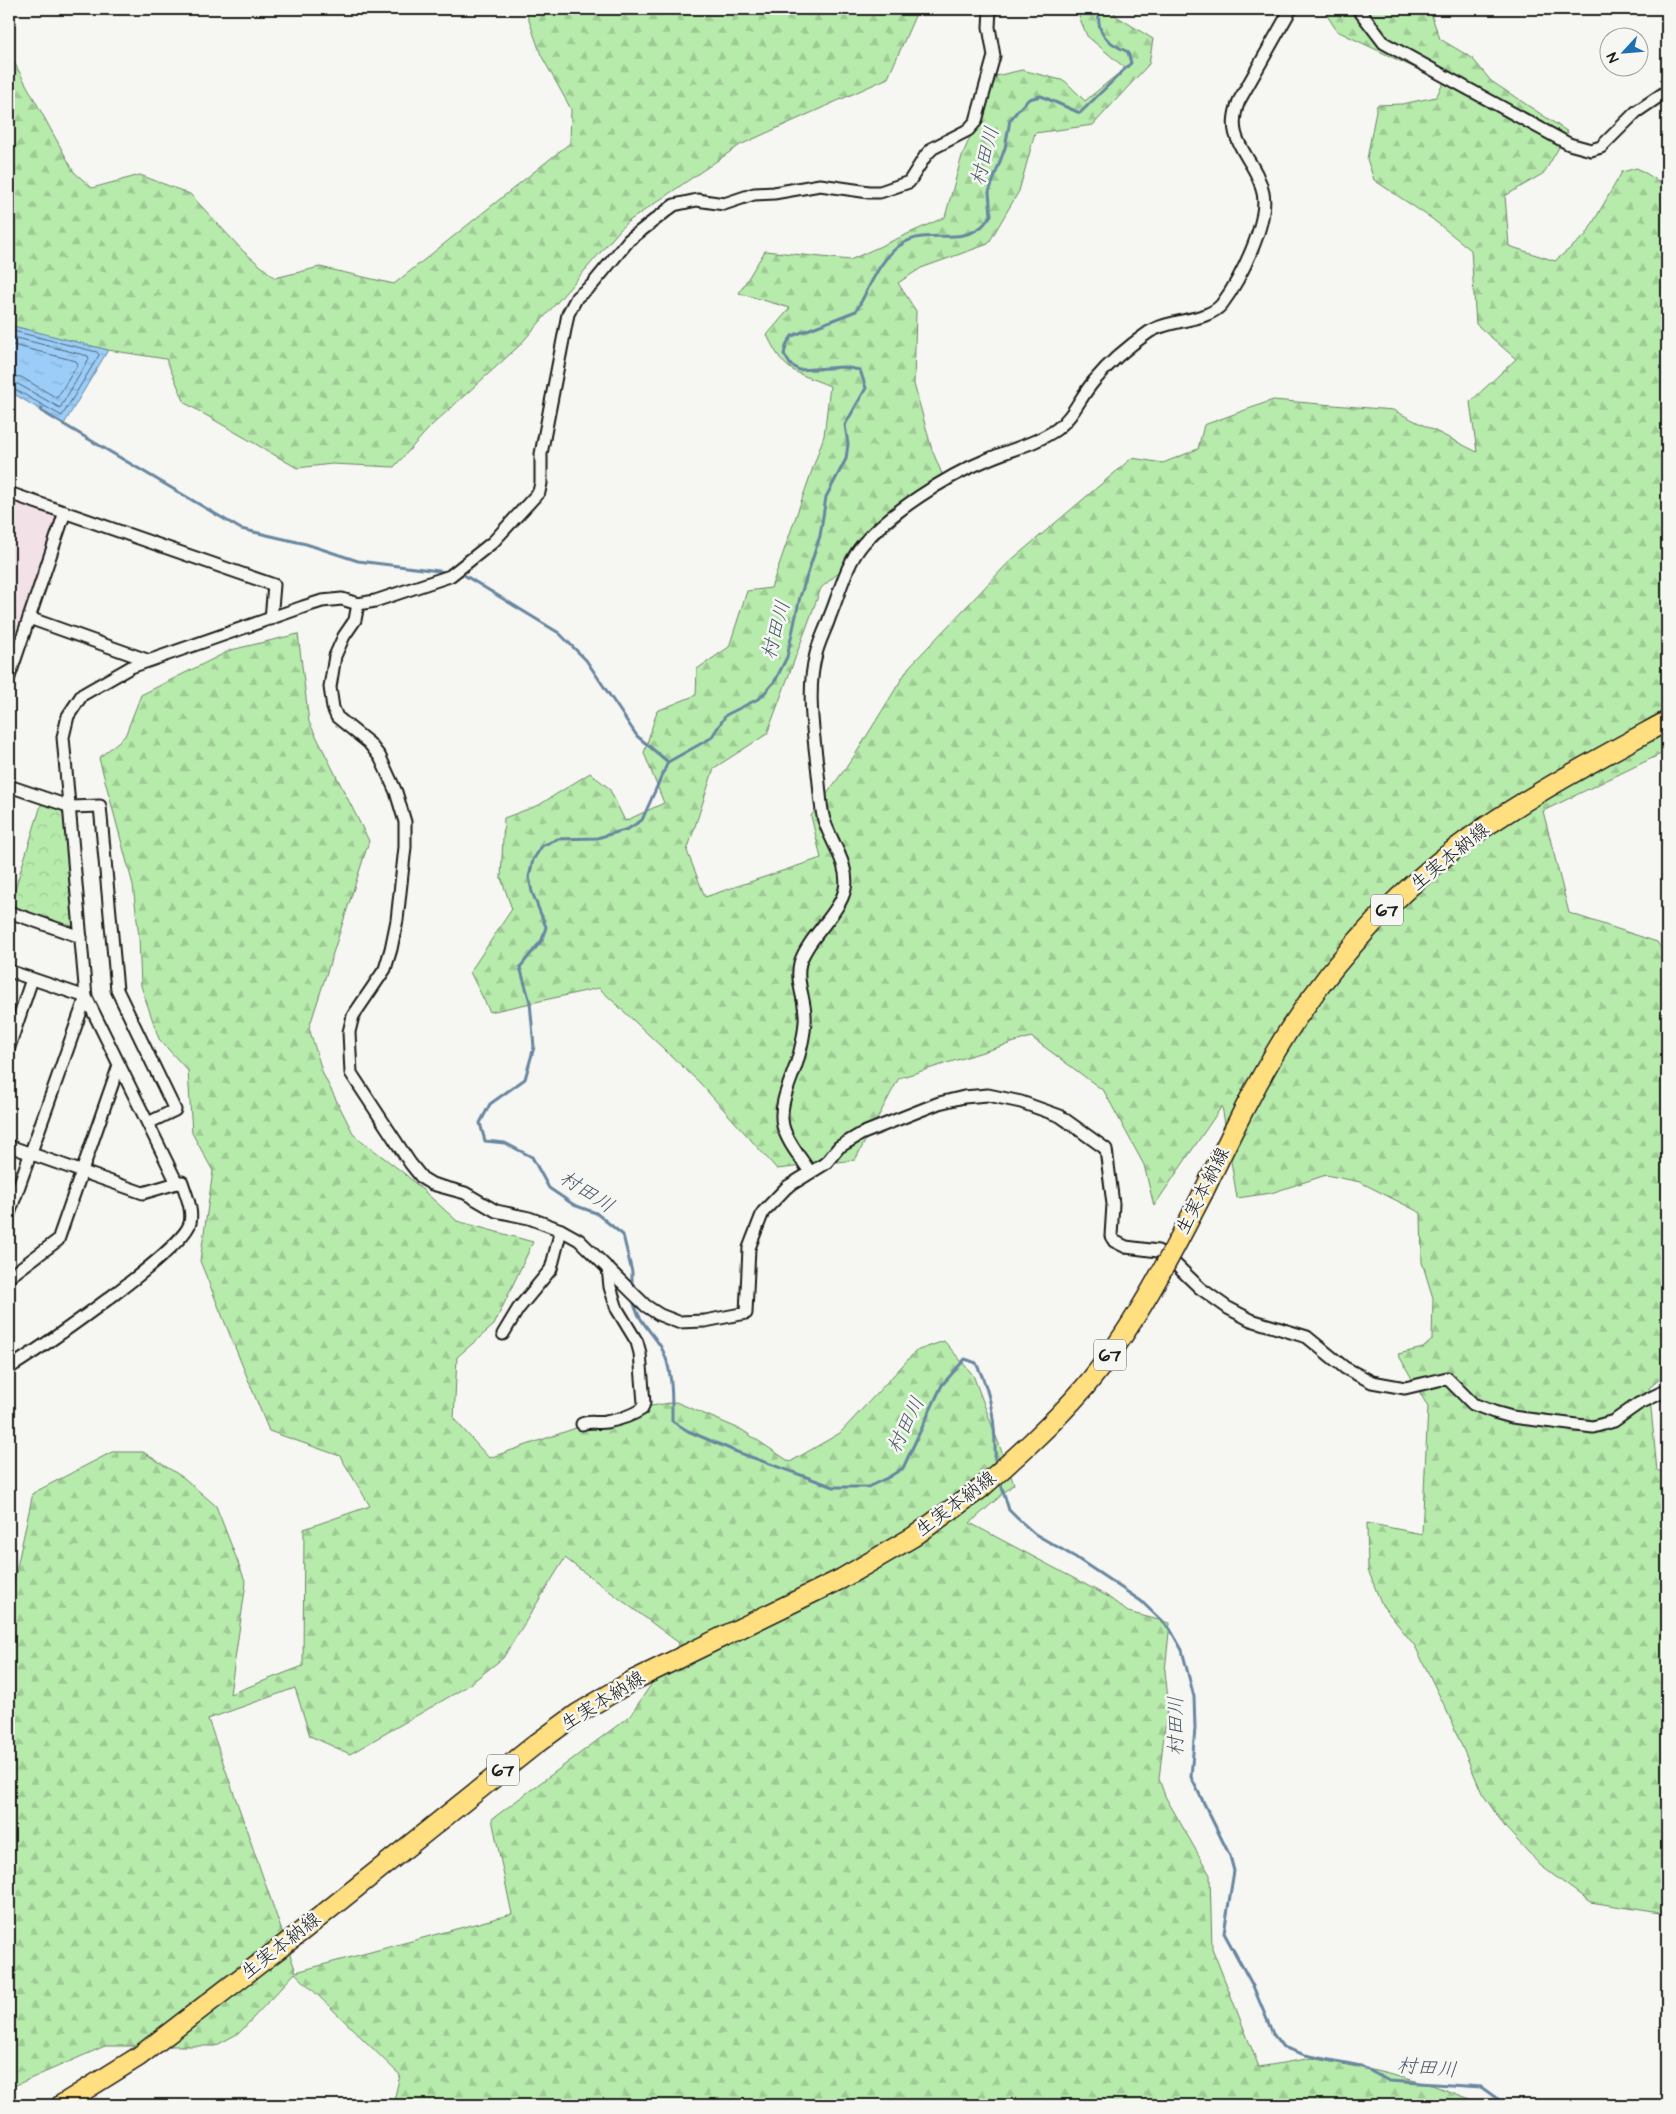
<svg xmlns="http://www.w3.org/2000/svg" width="1676" height="2114" font-family="'Architects Daughter','Klee One',sans-serif">
<defs>
<pattern id="forest-firs" width="22" height="20" patternUnits="userSpaceOnUse" patternTransform="scale(1.25)"><rect width="22" height="20" fill="#b7ebac"/><path d="M5 1l3.5 6h-7zM16 11l3.5 6h-7z" fill="#9dc993"/></pattern>
<pattern id="park-crowns" width="20" height="18" patternUnits="userSpaceOnUse" patternTransform="scale(1.25)"><rect width="20" height="18" fill="#b7ebac"/><path d="M2 6a3 3 0 1 1 6 0M12 15a3 3 0 1 1 6 0" fill="none" stroke="#9dc993"/></pattern>
<pattern id="water-ripples" width="26" height="14" patternUnits="userSpaceOnUse" patternTransform="scale(1.25)"><rect width="26" height="14" fill="#9bcdf8"/><path d="M2 4q2-2 4 0t4 0M15 11q2-2 4 0t4 0" fill="none" stroke="#85afd4"/></pattern>
</defs>
<rect width="100%" height="100%" fill="#f6f6f2"/>
<filter id="ink" filterUnits="userSpaceOnUse"><feTurbulence type="fractalNoise" baseFrequency=".02" numOctaves="2"/><feDisplacementMap in="SourceGraphic" scale="10" xChannelSelector="R" yChannelSelector="G"/><feConvolveMatrix kernelMatrix="1 2 1 2 8 2 1 2 1" color-interpolation-filters="sRGB"/></filter>
<g filter="url(#ink)">
<path fill="#f2e2e7" d="M9,498L57,515L60,519L9,663Z"/>
<g fill="url(#forest-firs)" stroke="#6a8464" fill-rule="evenodd">
<path d="M525,9H918L888,78L740,145L626,223L519,346L432,425L394,467L332,464L297,468L185,403L166,359L108,350L9,325V53L74,172L92,188L140,175L190,194L243,251L275,278L320,267L394,284L570,143L571,109L541,55Z"/>
<path d="M1076,9H1113L1116,16L1153,39L1149,64L1093,125L1035,133L1019,191L988,244L921,268L898,283L916,311L914,384L932,450L945,481L821,588L767,734L714,768L687,851L705,897L821,858L811,816L855,755L909,667L1009,562L1132,458L1163,463L1198,449L1204,425L1273,400L1393,410L1477,452L1470,402L1516,359L1476,324L1471,250L1431,218L1374,180L1367,159L1377,105L1402,104L1436,97L1444,82L1337,31L1323,9H1429L1440,39L1472,58L1491,81L1568,132L1544,173L1505,196L1509,246L1555,261L1586,235L1622,172L1637,168L1667,186V751L1543,811L1569,913L1657,942L1667,957V1373L1649,1388L1657,1471H1667V1914L1590,1902L1541,1866L1505,1827L1482,1793L1446,1709L1415,1646L1382,1605L1368,1570L1367,1523L1422,1534L1428,1407L1398,1354L1423,1348L1432,1340L1433,1298L1422,1262L1421,1213L1360,1182L1326,1175L1271,1193L1237,1198L1222,1106L1154,1206L1144,1165L1104,1091L1031,1037L899,1078L855,1160L777,1169L699,1082L599,988L490,1012L470,972L512,909L501,878L504,818L539,805L590,773L609,788L625,821L664,803L644,753L657,711L696,695L697,669L729,647L747,591L771,588L824,436L830,386C793,371 785,373 767,335L790,308L739,293L765,251L850,260L945,217L962,156L996,76L1022,70L1065,81L1085,101L1125,68L1087,36Z"/>
<path d="M298,634L309,722L369,841L309,1028L323,1074L354,1135L405,1174L457,1221L533,1242L494,1325L457,1357L454,1419L489,1458L576,1428L589,1429L627,1410L676,1402L742,1430L790,1462L840,1433L916,1351L944,1341L973,1375L1014,1484L970,1523L1107,1596L1128,1612L1170,1623L1165,1671L1168,1699L1159,1779L1165,1796L1210,1875L1212,1948L1259,2067L1312,2058L1372,2070L1432,2085L1485,2105H393L400,2075L295,1973L239,2033L215,2046H105L9,2088V1604L33,1493L112,1452H143L184,1478L216,1506L246,1583L230,1694L303,1666L304,1529L370,1506L340,1456L269,1431L200,1261L213,1171L192,1133L188,1071L159,1039L141,986L139,937L133,885L99,758L125,736L141,695L231,650ZM565,1558L679,1643L630,1716L492,1819L512,1914L296,1972L208,1719L295,1688L310,1736L350,1754L466,1687L503,1658Z"/>
</g>
<path fill="url(#park-crowns)" stroke="#6a8464" d="M42,802L64,810L78,926L72,929L9,908Z"/>
<path fill="url(#water-ripples)" stroke="#6886a0" d="M9,325L108,350L64,424L14,394L9,396Z"/>
<g fill="none" stroke-linecap="round" stroke-linejoin="round">
<g stroke="#4f6374" stroke-width="1">
<path d="M9,330L97,352L99,355L62,416L16,390L9,391"/>
<path d="M9,336L88,356L89,359L60,408L18,384H9"/>
<path d="M9,344L76,361L78,364L57,398L21,377L9,376"/>
</g>
<g stroke="#6886a0" stroke-width="3">
<path d="M42,408L41,411L241,529L306,544L358,561L447,572"/>
<path d="M459,574L464,575L559,633L586,660L637,736L668,762"/>
<path d="M632,1288V1272L623,1235L596,1213L574,1205L549,1188L532,1157L505,1143L485,1141L480,1123L490,1104L525,1079L534,1047L530,1002L520,967L542,940L546,927L532,892L529,877L533,860L542,846L557,839L597,838L628,829L642,820L668,762L711,738L726,715L760,698L775,681L787,657L800,597L820,536L826,497L846,459L848,444L845,425L866,388L860,370L843,367L799,370L790,364L784,354L787,343L792,336L856,311C868,291 875,269 892,252C921,222 954,248 981,227C985,224 988,219 991,215L989,192L1005,148L1010,120L1019,109L1029,99L1041,96L1080,113L1131,63L1128,52C1106,42 1096,34 1099,9"/>
<path d="M633,1296C633,1315 652,1332 661,1347C673,1368 672,1398 672,1421L688,1431L737,1452L834,1487H868L889,1477L903,1468L942,1385L965,1359L976,1363C993,1396 996,1429 995,1466"/>
<path d="M1000,1481L1009,1510L1017,1518L1035,1534L1075,1557L1141,1601L1170,1629L1182,1650L1194,1697L1195,1728L1191,1777L1230,1856L1234,1871L1224,1933L1253,1986L1273,2034L1283,2047L1305,2055L1361,2066L1389,2081L1481,2087L1506,2105"/>
</g>
<defs>
<g id="street">
<path d="M1358,9L1384,43L1569,144L1591,150L1601,147L1636,112L1667,91"/>
<path d="M9,493L274,585L271,619"/>
<path d="M358,604L355,620L344,636L335,656L330,687L333,708L337,717L369,743L380,757L396,792L405,822V847L397,920L391,949L385,969L353,1016L349,1032L351,1073L410,1163L422,1178L432,1184L465,1193L496,1211L529,1218L561,1230L579,1240L646,1306L660,1315L678,1322L705,1321L746,1313L749,1248L763,1212L787,1187L826,1163L839,1147L861,1134L939,1103L964,1097L988,1095L1021,1102L1060,1116L1106,1149L1113,1204L1111,1236L1114,1241L1126,1247L1158,1251L1170,1259L1200,1288L1228,1308L1251,1320L1307,1337L1345,1368L1372,1382L1405,1388L1447,1378L1473,1404L1494,1412L1512,1417L1593,1427L1614,1421L1638,1404L1667,1390"/>
<path d="M29,618L147,660"/>
<path d="M9,677L65,512"/>
<path d="M9,786L71,807L100,806L117,990L175,1110L148,1123"/>
<path d="M9,912L81,937"/>
<path d="M9,971L86,997L9,1214"/>
<path d="M9,1047L32,979"/>
<path d="M9,1146L143,1193L177,1183L86,997L63,737L68,716L82,695L131,667L303,607L322,601L342,599L358,604L375,601L450,576L493,542L539,492L541,483V454L568,314L577,297L592,285L629,240L674,205L697,200L724,204L754,194L774,193L820,185L869,192H880L909,182L926,155L933,148L968,130L976,121L994,56L989,27L990,9"/>
<path d="M810,1172C801,1158 787,1142 783,1126C778,1105 791,1081 797,1062C801,1049 804,1036 805,1022C807,1002 795,983 800,963C808,937 840,913 845,889C850,866 831,842 824,820C820,806 820,789 818,774C814,735 806,692 816,654C819,641 826,629 830,616C840,592 846,564 863,544C889,513 947,476 984,461C1008,450 1036,444 1057,429C1074,416 1080,397 1094,381C1108,364 1130,345 1149,332C1169,319 1208,322 1222,304C1240,280 1269,222 1263,193C1255,155 1222,143 1239,101L1291,9"/>
<path d="M9,1277L58,1240L119,1065"/>
<path d="M503,1334L518,1309L551,1269L561,1230"/>
<path d="M9,1368C39,1349 183,1251 190,1223C193,1209 186,1195 182,1182L177,1183"/>
<path d="M582,1424C590,1420 597,1424 606,1422C618,1420 631,1416 642,1409L644,1403L640,1353L637,1342L617,1309L610,1287L608,1268"/>
</g>
<g id="primary">
<path d="M1203,1193C1229,1139 1255,1084 1287,1033C1338,954 1407,880 1485,827C1543,788 1605,755 1667,721"/>
<path d="M61,2105L138,2057L302,1931L536,1744L577,1714L632,1681L841,1579L913,1537L980,1489"/>
</g>
</defs>
<use href="#street" stroke="#1c1c1c" stroke-width="15"/>
<use href="#primary" stroke="#1c1c1c" stroke-width="22"/>
<use href="#street" stroke="#f6f6f2" stroke-width="11"/>
<use href="#primary" stroke="#ffdf80" stroke-width="19"/>
<defs>
<path id="primary-bridge" d="M980,1489C1016,1457 1052,1425 1084,1388C1133,1330 1168,1261 1203,1193"/>
</defs>
<use href="#primary-bridge" stroke="#1c1c1c" stroke-width="22" stroke-linecap="butt"/>
<use href="#primary-bridge" stroke="#ffdf80" stroke-width="19"/>
</g>
</g>
<g text-anchor="middle" dominant-baseline="central" stroke-width="5" stroke-linejoin="round" paint-order="stroke">
<g fill="#f6f6f2" stroke="#5d5d5c" stroke-width="1">
<rect x="1371" y="894.5" width="32" height="31" rx="4"/>
<rect x="1094" y="1339.5" width="32" height="31" rx="4"/>
<rect x="487" y="1754.5" width="32" height="31" rx="4"/>
</g>
<g font-size="18" font-weight="bold" fill="#1c1c1c">
<text x="1387" y="910">67</text>
<text x="1110" y="1355">67</text>
<text x="503" y="1770">67</text>
</g>
<g font-size="19" fill="#1c1c1c" stroke="#f6f6f2">
<text transform="translate(1450 857) rotate(-39)">生実本納線</text>
<text transform="translate(1203 1191) rotate(-63)">生実本納線</text>
<text transform="translate(956 1504) rotate(-37)">生実本納線</text>
<text transform="translate(603 1701) rotate(-32)">生実本納線</text>
<text transform="translate(281 1946) rotate(-38)">生実本納線</text>
</g>
<g font-size="20" font-style="italic" fill="#485a69" stroke="#f6f6f2">
<text transform="translate(985 156) rotate(-75)">村田川</text>
<text transform="translate(776 630) rotate(-75)">村田川</text>
<text transform="translate(587 1192) rotate(33)">村田川</text>
<text transform="translate(906 1425) rotate(-64)">村田川</text>
<text transform="translate(1176 1726) rotate(-90)">村田川</text>
<text transform="translate(1427 2068) rotate(5)">村田川</text>
</g>
</g>
<rect width="1676" height="2114" fill="none" stroke="#f6f6f2" stroke-width="30"/>
<rect x="15" y="15" width="1646" height="2084" fill="none" stroke="#1c1c1c" stroke-width="2" filter="url(#ink)"/>
<g transform="translate(1624 52) rotate(244)"><circle r="24" fill="#f6f6f2" stroke="#9f9f9c"/>
<path d="M0-4L9 19L0 12L-9 19Z" fill="#1f6fb2"/>
<text y="-8" font-size="14" font-weight="bold" text-anchor="middle" fill="#1c1c1c">N</text>
</g>
</svg>
